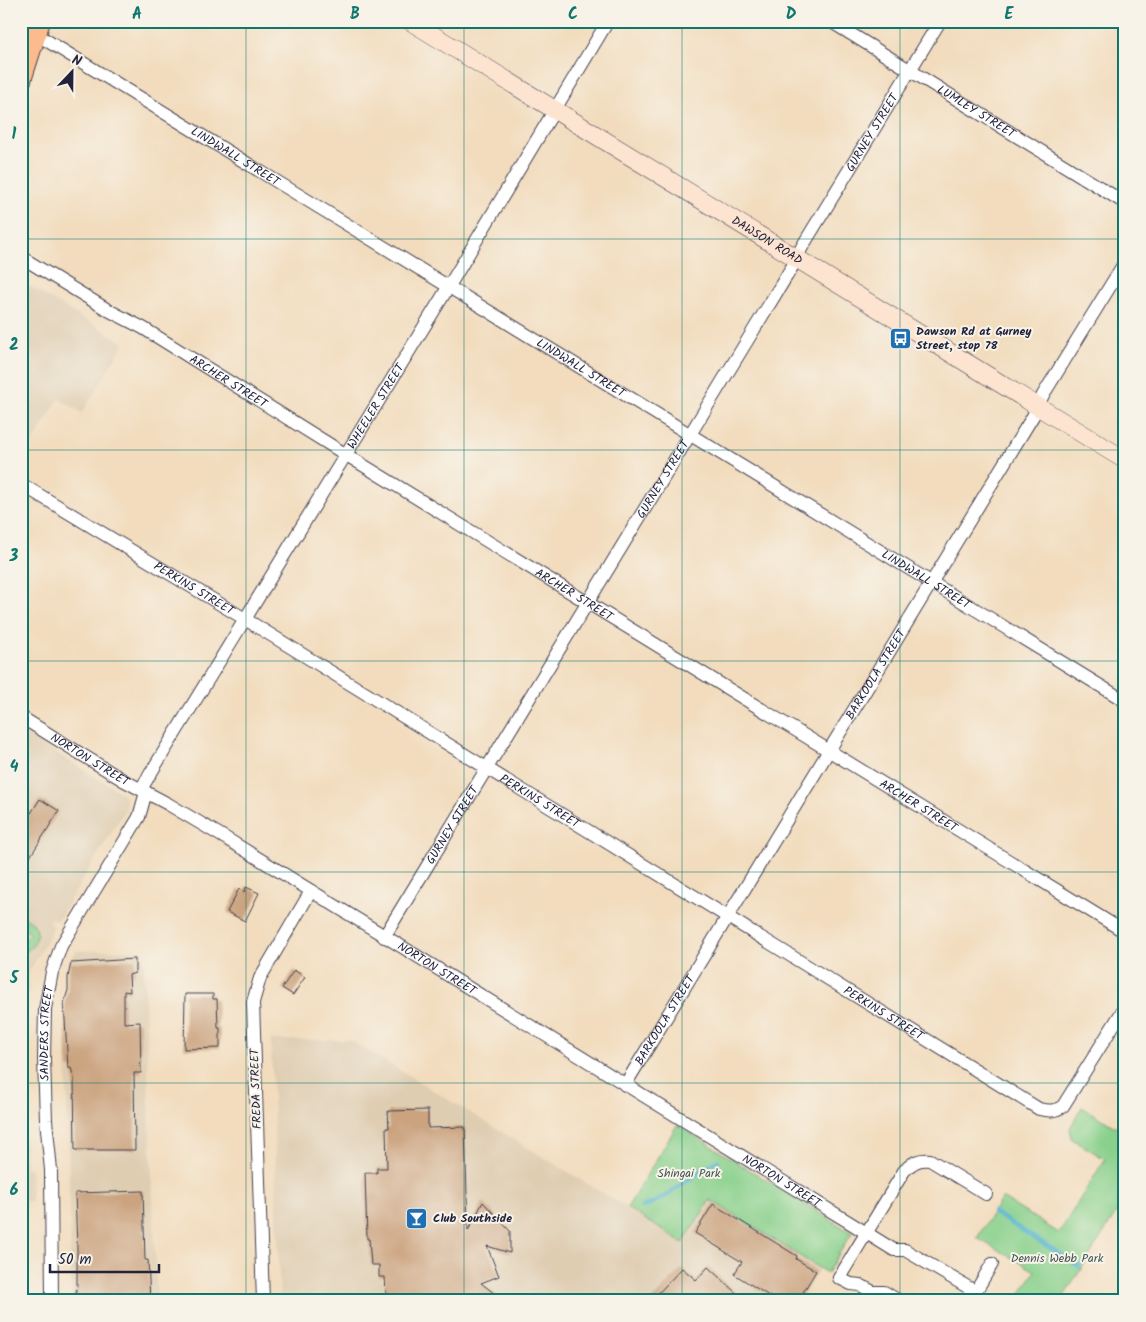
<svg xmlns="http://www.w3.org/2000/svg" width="1146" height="1322" font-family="Kalam,sans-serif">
<rect width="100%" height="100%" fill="#f7f3e8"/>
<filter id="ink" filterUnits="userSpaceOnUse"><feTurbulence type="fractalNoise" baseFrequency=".02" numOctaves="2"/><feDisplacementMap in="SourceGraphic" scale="10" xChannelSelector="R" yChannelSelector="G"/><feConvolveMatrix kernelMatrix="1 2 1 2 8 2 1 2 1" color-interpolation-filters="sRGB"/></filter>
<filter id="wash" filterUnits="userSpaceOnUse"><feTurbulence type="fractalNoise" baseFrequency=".0096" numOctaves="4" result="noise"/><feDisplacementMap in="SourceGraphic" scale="20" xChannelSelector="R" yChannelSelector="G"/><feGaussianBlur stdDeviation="1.12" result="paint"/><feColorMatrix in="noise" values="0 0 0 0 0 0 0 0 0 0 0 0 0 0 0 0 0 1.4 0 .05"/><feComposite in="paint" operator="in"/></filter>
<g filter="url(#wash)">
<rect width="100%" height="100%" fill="#f2dcbd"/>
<g fill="#dfcdb2">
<path d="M21,281L124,343L82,413L59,399L21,462Z"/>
<path d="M21,731L120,792L125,797L126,804L125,810L57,921L52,918L50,920L49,923L54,927L29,972L24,1102L26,1168H31V1201H25L27,1301H21Z"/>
<path d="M143,950L157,1301H72L65,1013L66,970L76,951Z"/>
<path d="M271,1040H350L683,1242L709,1199L820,1268L800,1301H280Z"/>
</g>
<g fill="#88d08b" stroke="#557963">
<path d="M21,916C41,922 42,942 25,952L21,949V943L30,934L21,926Z"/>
<path d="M1082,1107L1125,1133V1199L1061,1301H1016L1035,1271L977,1238L1002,1198L1059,1233L1105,1159L1072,1139L1070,1128Z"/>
<path d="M677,1125L852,1233L827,1273L710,1200L683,1243L627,1208Z"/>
</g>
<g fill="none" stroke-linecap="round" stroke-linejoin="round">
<g stroke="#52b4d0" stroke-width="4.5">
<path d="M642,1207C672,1198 689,1174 718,1161"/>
<path d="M993,1212L1079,1266"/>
</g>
</g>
<g id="blocks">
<g fill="#cba37f">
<path d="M40,799L59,811L21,871V807L31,813Z"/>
<path d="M246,887L259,893L245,921L227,912L239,889L244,892Z"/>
<path d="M135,959V973L129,975L130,992L124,991V1023L140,1022L141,1073H134L135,1150H75L74,1078L71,1068H68L64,1003L68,990V977L71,963Z"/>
<path d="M294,970L305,977L293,995L282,988Z"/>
<path d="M185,994H213V999H217L218,1028H220V1048L184,1049Z"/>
<path d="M428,1110V1128L465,1127L468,1231L483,1202L510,1231V1253L487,1246L499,1276L481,1283L504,1301H389V1294H386L385,1277H379V1265H371L369,1239H367L365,1173H377V1168H387L386,1128H389L388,1111Z"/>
<path d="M143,1191L145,1260H148L150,1301H75L77,1284V1248L75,1193Z"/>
<path d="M713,1204L797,1256L796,1259L816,1271L798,1301H777L734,1274L742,1262L695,1233Z"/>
<path d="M708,1267L745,1301H651L682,1268L696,1280Z"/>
</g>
</g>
</g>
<g filter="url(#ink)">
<use href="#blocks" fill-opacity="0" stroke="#413e4e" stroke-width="1"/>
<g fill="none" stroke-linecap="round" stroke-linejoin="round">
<defs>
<g id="minor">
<path id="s1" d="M830,21L1125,203"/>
<path id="s2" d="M36,34L1125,701"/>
<path id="s3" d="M21,257L108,310L143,328L340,451L1125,932"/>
<path id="s4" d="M21,484L245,619L1039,1109C1048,1111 1055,1112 1063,1106L1125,1007"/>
<path id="s5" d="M21,717L123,780L168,804L227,839L852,1224L894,1250H905L976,1292"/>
<path id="s6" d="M141,789L449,286L608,21"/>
<path id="s7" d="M384,937L792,267L802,247L940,21"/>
<path id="s8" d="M625,1085L1033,416L1043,395L1125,262"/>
<path id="s9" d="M52,1301L51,1170L46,1120L44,1059L45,1009L52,972L61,946L139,817L146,792"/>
<path d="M263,1301L253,1002L260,978L311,891"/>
<path d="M899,1301L884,1292H873L860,1285L851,1284L839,1278L904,1171C913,1162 918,1159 930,1160L986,1194"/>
<path d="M970,1301L992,1264"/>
</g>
<g id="secondary">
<path id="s10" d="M410,21L1125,460"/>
</g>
<path id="primary" d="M21,80L40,21"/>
</defs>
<use href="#minor" stroke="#413e4e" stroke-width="14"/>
<use href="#secondary" stroke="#413e4e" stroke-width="19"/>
<use href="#primary" stroke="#413e4e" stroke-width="22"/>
<use href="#minor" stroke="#fff" stroke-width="12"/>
<use href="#secondary" stroke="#fde4d1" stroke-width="18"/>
<use href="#primary" stroke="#fbbb8c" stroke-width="20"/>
</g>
</g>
<path fill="none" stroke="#0f766e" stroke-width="1" stroke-opacity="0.55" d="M246,21V1301M464,21V1301M682,21V1301M900,21V1301M21,239H1125M21,450H1125M21,661H1125M21,872H1125M21,1083H1125"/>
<defs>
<symbol id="bus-square" viewBox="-11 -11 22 22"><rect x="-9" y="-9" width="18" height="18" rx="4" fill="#1f6fb2" stroke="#f7f3e8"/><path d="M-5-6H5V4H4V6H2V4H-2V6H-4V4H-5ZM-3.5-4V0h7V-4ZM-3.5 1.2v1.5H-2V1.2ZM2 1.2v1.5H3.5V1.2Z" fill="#fff"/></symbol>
<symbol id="bar-square" viewBox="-11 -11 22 22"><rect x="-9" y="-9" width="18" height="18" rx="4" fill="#1f6fb2" stroke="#f7f3e8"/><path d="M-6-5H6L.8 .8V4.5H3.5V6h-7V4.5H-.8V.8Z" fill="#fff"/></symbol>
</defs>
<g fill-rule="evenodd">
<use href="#bus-square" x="888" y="326" width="25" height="25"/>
<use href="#bar-square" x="404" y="1206" width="25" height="25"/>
</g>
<g text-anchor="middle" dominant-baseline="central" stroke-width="4" stroke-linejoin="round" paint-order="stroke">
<g font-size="12" fill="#22223b" stroke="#f7f3e8">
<text stroke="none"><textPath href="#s1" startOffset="172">LUMLEY STREET</textPath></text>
<text stroke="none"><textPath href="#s7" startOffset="941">GURNEY STREET</textPath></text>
<text stroke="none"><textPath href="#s2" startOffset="234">LINDWALL STREET</textPath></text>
<text stroke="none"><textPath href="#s10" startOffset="419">DAWSON ROAD</textPath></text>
<text stroke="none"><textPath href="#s2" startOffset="639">LINDWALL STREET</textPath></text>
<text stroke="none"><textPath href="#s3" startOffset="242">ARCHER STREET</textPath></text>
<text stroke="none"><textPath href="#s6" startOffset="449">WHEELER STREET</textPath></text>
<text stroke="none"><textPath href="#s7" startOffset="536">GURNEY STREET</textPath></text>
<text stroke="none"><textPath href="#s2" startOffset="1044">LINDWALL STREET</textPath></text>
<text stroke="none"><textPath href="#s4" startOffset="202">PERKINS STREET</textPath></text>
<text stroke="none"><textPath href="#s3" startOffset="648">ARCHER STREET</textPath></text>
<text stroke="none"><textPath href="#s8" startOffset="481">BARKOOLA STREET</textPath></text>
<text stroke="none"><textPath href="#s5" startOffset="81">NORTON STREET</textPath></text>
<text stroke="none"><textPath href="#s4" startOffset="608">PERKINS STREET</textPath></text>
<text stroke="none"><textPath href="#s3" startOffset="1052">ARCHER STREET</textPath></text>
<text stroke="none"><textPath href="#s7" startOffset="131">GURNEY STREET</textPath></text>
<text stroke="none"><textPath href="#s5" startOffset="486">NORTON STREET</textPath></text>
<text stroke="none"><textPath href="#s4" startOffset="1012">PERKINS STREET</textPath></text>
<text stroke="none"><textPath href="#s8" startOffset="76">BARKOOLA STREET</textPath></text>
<text stroke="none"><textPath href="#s9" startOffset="268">SANDERS STREET</textPath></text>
<text transform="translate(256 1089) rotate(-92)">FREDA STREET</text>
<text stroke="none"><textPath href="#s5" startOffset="891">NORTON STREET</textPath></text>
</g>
<g font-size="12" font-weight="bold" fill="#22223b" stroke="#f7f3e8" text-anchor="start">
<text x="916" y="331">Dawson Rd at Gurney<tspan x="916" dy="14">Street, stop 78</tspan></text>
<text x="433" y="1218">Club Southside</text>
</g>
<g font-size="12" fill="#415653" stroke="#f7f3e8">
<text x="689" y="1173">Shingai Park</text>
<text x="1057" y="1258">Dennis Webb Park</text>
</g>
</g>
<rect width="1146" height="1322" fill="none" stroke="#f7f3e8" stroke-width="55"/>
<g transform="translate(72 72) rotate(22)" stroke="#f7f3e8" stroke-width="4" paint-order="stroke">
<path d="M0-4L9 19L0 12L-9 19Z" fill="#22223b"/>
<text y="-8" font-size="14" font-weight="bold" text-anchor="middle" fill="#22223b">N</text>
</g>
<path d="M50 1264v8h109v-8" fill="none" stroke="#22223b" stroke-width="2.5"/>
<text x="58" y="1264" font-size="15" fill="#22223b" stroke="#f7f3e8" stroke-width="4" paint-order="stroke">50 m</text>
<rect x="28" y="28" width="1090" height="1266" fill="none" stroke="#0f766e" stroke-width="2"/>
<g font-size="16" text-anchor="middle" font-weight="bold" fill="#0f766e">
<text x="137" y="19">A</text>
<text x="355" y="19">B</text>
<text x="573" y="19">C</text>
<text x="791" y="19">D</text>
<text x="1009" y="19">E</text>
<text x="14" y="139">1</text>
<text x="14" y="350">2</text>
<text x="14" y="561">3</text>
<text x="14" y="772">4</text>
<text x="14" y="983">5</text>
<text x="14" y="1195">6</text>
</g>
</svg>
